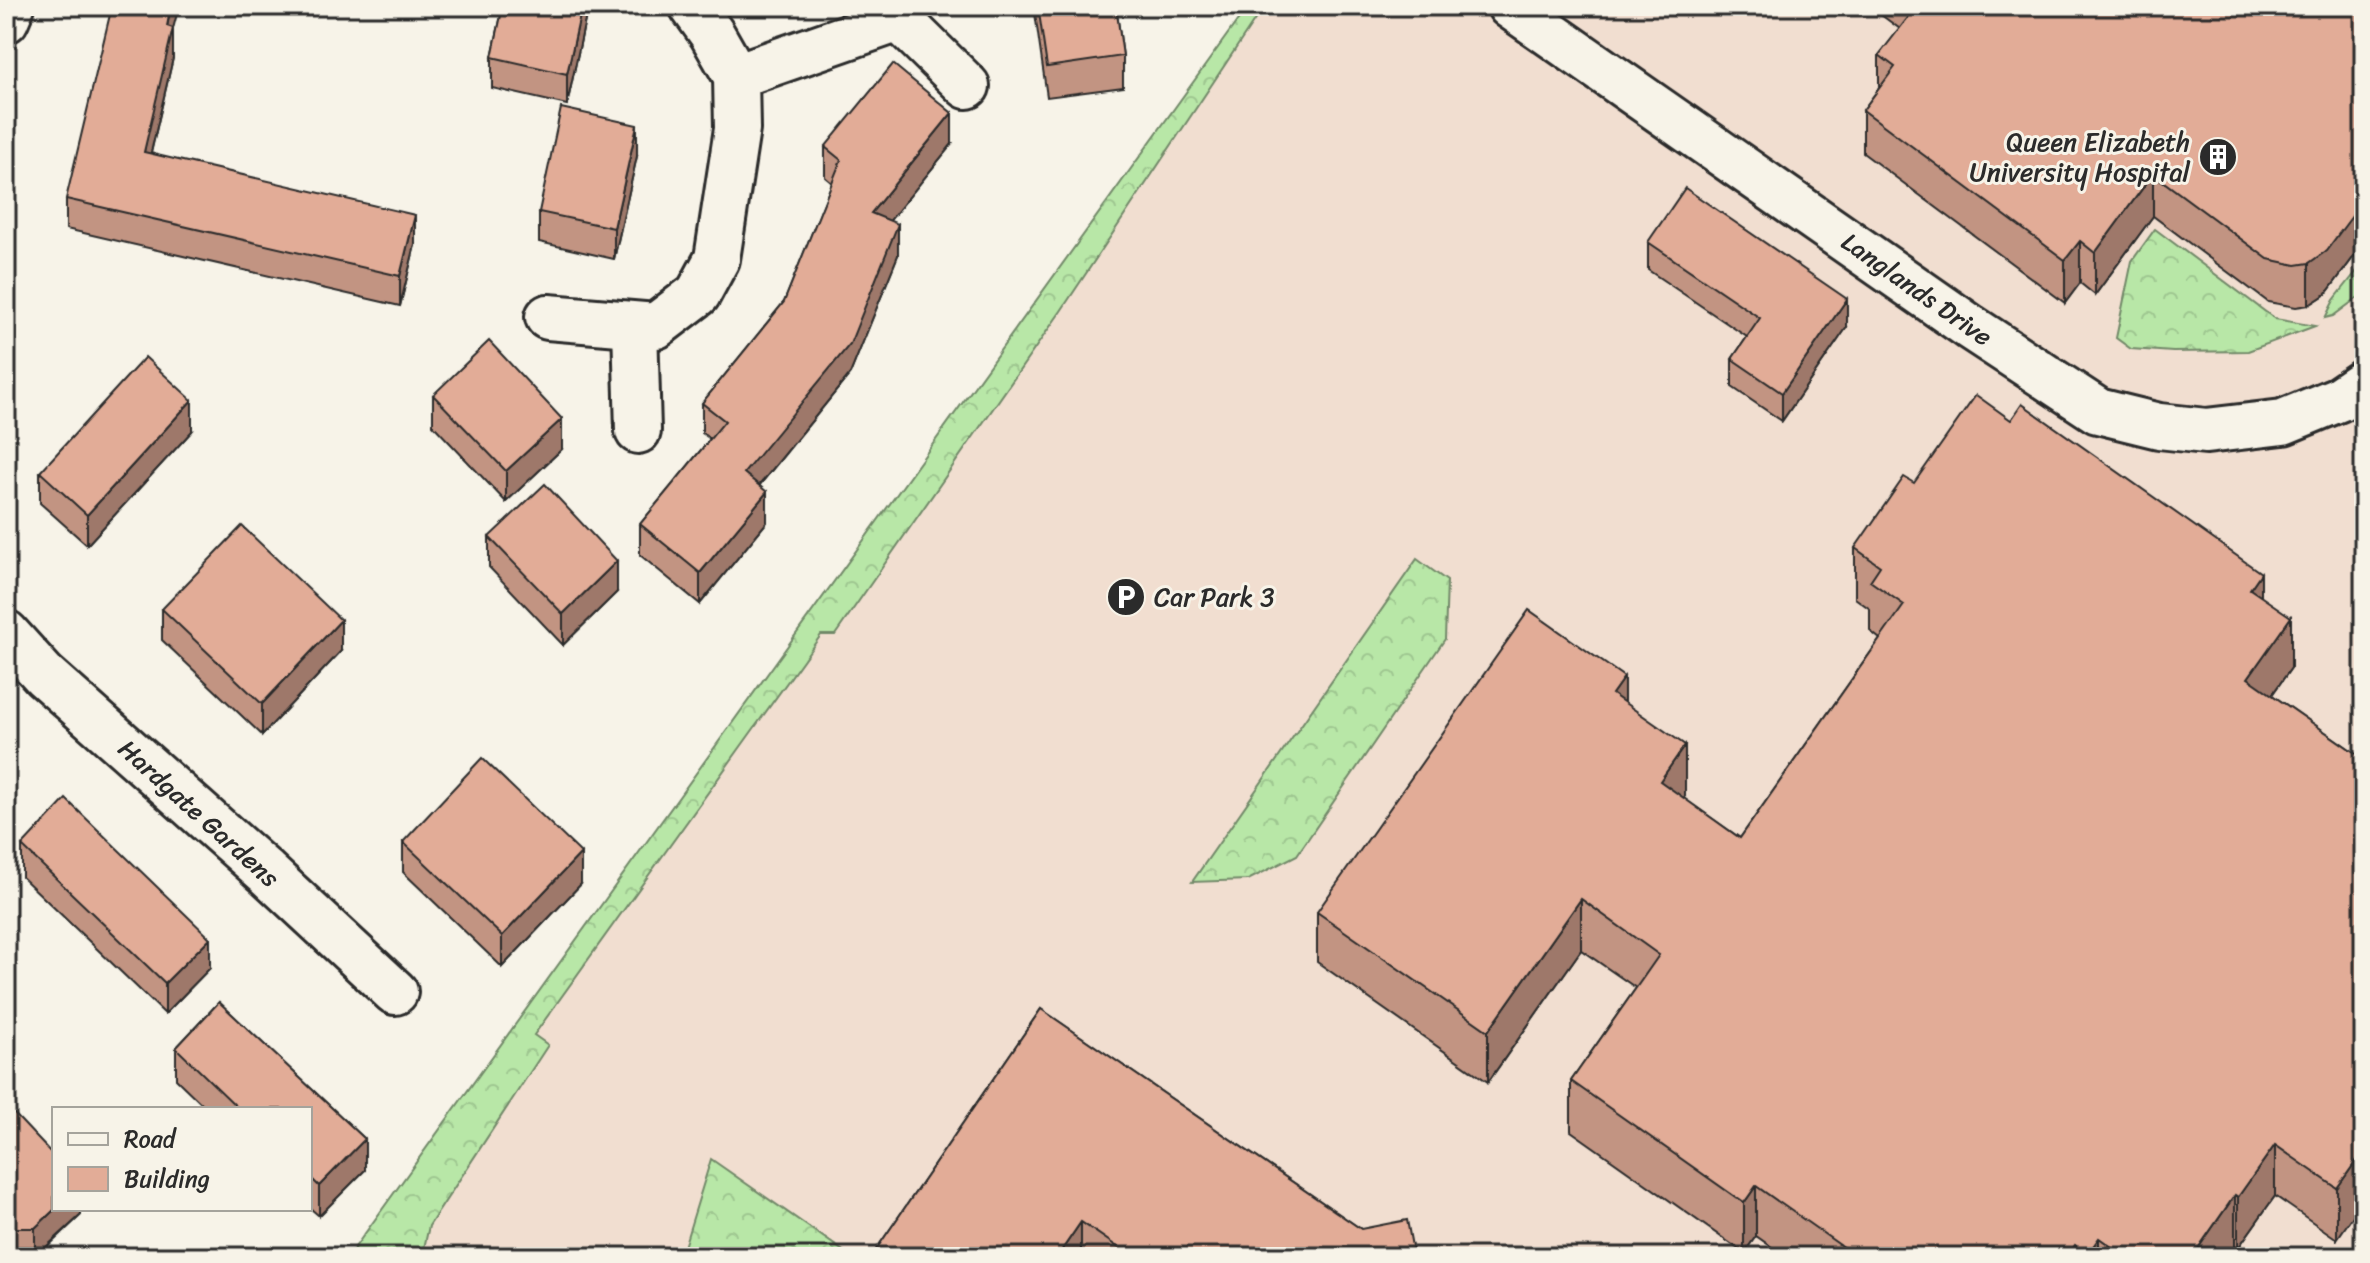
<svg xmlns="http://www.w3.org/2000/svg" width="2370" height="1263" font-family="Sriracha,sans-serif">
<defs>
<pattern id="forest-crowns" width="20" height="18" patternUnits="userSpaceOnUse" patternTransform="scale(2)"><rect width="20" height="18" fill="#b8e7a7"/><path d="M2 6a3 3 0 1 1 6 0M12 15a3 3 0 1 1 6 0" fill="none" stroke="#9ec690"/></pattern>
</defs>
<rect width="100%" height="100%" fill="#f7f3e8"/>
<filter id="ink" filterUnits="userSpaceOnUse"><feTurbulence type="fractalNoise" baseFrequency=".0125" numOctaves="2"/><feDisplacementMap in="SourceGraphic" scale="16" xChannelSelector="R" yChannelSelector="G"/><feConvolveMatrix kernelMatrix="1 2 1 2 8 2 1 2 1" color-interpolation-filters="sRGB"/></filter>
<g filter="url(#ink)">
<path fill="#f1ded0" d="M1248,6H2364V1257H348Z"/>
<g fill="url(#forest-crowns)" stroke="#728969" stroke-width="2">
<path d="M1248,6H1264L1061,311L835,635H821L534,1035L548,1045L429,1226L422,1257H348Z"/>
<path d="M2155,229L2275,319L2315,326L2248,351L2173,352L2131,349L2116,338L2132,261Z"/>
<path d="M2364,262V293L2333,316L2325,318L2334,300Z"/>
<path d="M1417,559L1447,581L1445,639L1297,855L1248,880L1192,882Z"/>
<path d="M711,1159L846,1253L842,1257H681Z"/>
</g>
<g fill="none" stroke-linecap="round" stroke-linejoin="round">
<defs>
<g id="minor">
<path d="M904,6L899,19L967,86"/>
<path d="M1510,6L1970,327L2098,411L2159,426L2206,431L2283,422L2339,399L2364,382"/>
<path d="M6,20L12,6"/>
<path d="M736,76L899,19"/>
<path d="M548,317L656,326L698,294L717,259L737,129L736,76L712,34L692,6"/>
<path d="M635,326L638,431"/>
<path d="M6,633L44,675L266,872L395,992"/>
</g>
</defs>
<use href="#minor" stroke="#2b2b2b" stroke-width="50"/>
<use href="#minor" stroke="#f7f3e8" stroke-width="44"/>
</g>
<g fill="#c29482" stroke="#2b2b2b" stroke-width="2">
<path d="M503,6H588L567,105L492,88V57Z"/>
<path d="M1034,6H1116L1123,56V87L1047,97Z"/>
<path d="M1869,6H2364V243L2326,294L2309,305L2296,307L2268,302L2153,216L2095,295L2080,283L2065,303L1863,153V110L1879,88V55L1900,29Z"/>
<path d="M173,29V58L151,153L415,245L400,306L66,229V199Z"/>
<path d="M952,144L889,221L898,255L850,374L759,486L767,522L700,604L640,555V524L710,439L702,433V403L784,302L832,183L825,177V147Z"/>
<path d="M637,156L614,259L539,242V212Z"/>
<path d="M1648,242L1847,327L1782,421L1732,387V359L1747,337L1648,270Z"/>
<path d="M433,395L562,449L506,502L433,425Z"/>
<path d="M192,431L87,545L40,503V472Z"/>
<path d="M1914,483L2261,597L2291,668L2272,695L2364,759L2337,1239L2275,1196L2238,1248L2235,1246L2227,1257H1786L1756,1236L1744,1253L1571,1131V1081L1636,988L1581,950L1488,1082L1317,962V912L1624,703L1685,796L1683,798L1740,838L1880,639L1870,631V609L1855,598V548Z"/>
<path d="M489,537L617,592L563,645L489,567Z"/>
<path d="M162,609L341,651L262,735L162,640Z"/>
<path d="M403,842L581,884L502,967L403,872Z"/>
<path d="M22,846L210,968L165,1014L22,877Z"/>
<path d="M219,1002L365,1139V1170L319,1216L310,1208V1109H207L176,1079V1048Z"/>
<path d="M1041,1009L1361,1229L1414,1257H871Z"/>
<path d="M6,1105L81,1209V1215L37,1257H15L6,1248Z"/>
</g>
<g fill="#9e786a" stroke="#2b2b2b" stroke-width="2">
<path d="M171,6H179L173,29V58L144,182V152Z"/>
<path d="M582,6H588L567,105V74Z"/>
<path d="M952,113V144L871,244V213Z"/>
<path d="M637,125V156L614,259V228Z"/>
<path d="M2153,174V216L2095,295V253Z"/>
<path d="M2364,200V243L2326,294L2309,305V263Z"/>
<path d="M415,215V245L400,306V276Z"/>
<path d="M898,224V255L850,374L744,504V473Z"/>
<path d="M2080,241V283L2065,303V260Z"/>
<path d="M1847,299V327L1782,421V393Z"/>
<path d="M192,400V431L87,545V515Z"/>
<path d="M562,419V449L506,502V471Z"/>
<path d="M767,492V522L700,604V573Z"/>
<path d="M617,561V592L563,645V614Z"/>
<path d="M2261,573V623L2250,589Z"/>
<path d="M2291,617V668L2248,728V678Z"/>
<path d="M341,620V651L262,735V704Z"/>
<path d="M1624,677V728L1612,694Z"/>
<path d="M1685,745V796L1660,832V781Z"/>
<path d="M581,853V884L502,967V936Z"/>
<path d="M1581,899V950L1488,1082V1031Z"/>
<path d="M210,938V968L165,1014V983Z"/>
<path d="M365,1139V1170L319,1216V1186Z"/>
<path d="M2275,1145V1196L2238,1248V1197Z"/>
<path d="M2364,1150V1200L2337,1239V1188Z"/>
<path d="M1756,1186V1236L1744,1253V1203Z"/>
<path d="M2235,1195V1246L2227,1257H2192Z"/>
<path d="M55,1209H81V1215L35,1257V1228Z"/>
<path d="M1081,1222V1257H1057Z"/>
<path d="M2099,1238V1257H2087V1255Z"/>
<path d="M2075,1245V1257H2067Z"/>
</g>
<g fill="#e2ac97" stroke="#2b2b2b" stroke-width="2">
<path d="M112,6H171L167,26L173,28L144,152L415,215L400,276L66,199Z"/>
<path d="M503,6H582L567,74L492,57Z"/>
<path d="M1038,6H1116L1123,56L1047,67Z"/>
<path d="M1917,6H2364V200L2326,251L2309,263L2296,265L2268,259L2153,174L2095,253L2080,241L2065,260L1863,110L1895,67L1879,55Z"/>
<path d="M893,64L952,113L871,213L898,224L850,344L744,473L767,492L700,573L640,524L725,421L702,403L784,302L841,160L825,147Z"/>
<path d="M561,108L637,125L614,228L539,212Z"/>
<path d="M1685,188L1847,299L1782,393L1732,359L1760,318L1648,242Z"/>
<path d="M489,341L562,419L506,471L433,395Z"/>
<path d="M145,357L192,400L87,515L40,472Z"/>
<path d="M1976,395L2011,420L2022,404L2261,573L2250,589L2291,617L2248,678L2364,759V1150L2337,1188L2275,1145L2238,1197L2235,1195L2192,1257H2126L2099,1238L2087,1255L2075,1245L2067,1257H1857L1756,1186L1744,1203L1571,1081L1659,955L1581,899L1488,1031L1317,912L1529,610L1624,677L1612,694L1685,745L1660,781L1740,838L1904,605L1870,581L1880,566L1855,548L1904,477L1914,483Z"/>
<path d="M545,484L617,561L563,614L489,537Z"/>
<path d="M242,526L341,620L262,704L162,609Z"/>
<path d="M482,758L581,853L502,936L403,842Z"/>
<path d="M66,799L210,938L165,983L22,846Z"/>
<path d="M219,1002L365,1139L319,1186L310,1177V1109H239L176,1048Z"/>
<path d="M1041,1009L1361,1229L1407,1220L1414,1257H1132L1081,1222L1057,1257H871Z"/>
<path d="M6,1105L54,1156V1209H55L35,1228H16L6,1217Z"/>
<path d="M149,1251L150,1257H120Z"/>
</g>
</g>
<defs>
<symbol id="building-disc" viewBox="-11 -11 22 22"><circle r="9.5" fill="#2b2b2b" stroke="#f7f3e8"/><path d="M-4-6H4V6H1V3H-1V6H-4ZM-2.5-4.3h1.7v1.8h-1.7ZM.8-4.3h1.7v1.8H.8ZM-2.5-1h1.7V.8h-1.7ZM.8-1h1.7V.8H.8Z" fill="#fff"/></symbol>
<symbol id="parking-disc" viewBox="-11 -11 22 22"><circle r="9.5" fill="#2b2b2b" stroke="#f7f3e8"/><path d="M-3.5-5.5H1a3.5 3.5 0 0 1 0 7H-1V5.5H-3.5ZM-1-3.4V-.6H.8a1.4 1.4 0 0 0 0-2.8Z" fill="#fff"/></symbol>
</defs>
<g fill-rule="evenodd">
<use href="#building-disc" x="2196" y="135" width="44" height="44"/>
<use href="#parking-disc" x="1104" y="575" width="44" height="44"/>
</g>
<g text-anchor="middle" dominant-baseline="central" stroke-width="6" stroke-linejoin="round" paint-order="stroke">
<g font-size="26" fill="#2b2b2b" stroke="#f7f3e8" text-anchor="end">
<text x="2190" y="142">Queen Elizabeth<tspan x="2190" dy="30">University Hospital</tspan></text>
<text x="1154" y="597" text-anchor="start">Car Park 3</text>
</g>
<g font-size="26" fill="#2b2b2b" stroke="#f7f3e8">
<text transform="translate(1917 289) rotate(35)">Langlands Drive</text>
<text transform="translate(199 813) rotate(42)">Hardgate Gardens</text>
</g>
</g>
<rect width="2370" height="1263" fill="none" stroke="#f7f3e8" stroke-width="32"/>
<rect x="16" y="16" width="2338" height="1231" fill="none" stroke="#2b2b2b" stroke-width="3" filter="url(#ink)"/>
<rect x="52" y="1107" width="260" height="104" fill="#f7f3e8" stroke="#a5a39c" stroke-width="2"/>
<rect x="68" y="1133" width="40" height="12" fill="#f7f3e8" stroke="#a5a39c" stroke-width="2"/>
<text x="124" y="1147" font-size="24" fill="#2b2b2b">Road</text>
<rect x="68" y="1167" width="40" height="24" fill="#e2ac97" stroke="#a5a39c" stroke-width="2"/>
<text x="124" y="1187" font-size="24" fill="#2b2b2b">Building</text>
</svg>
